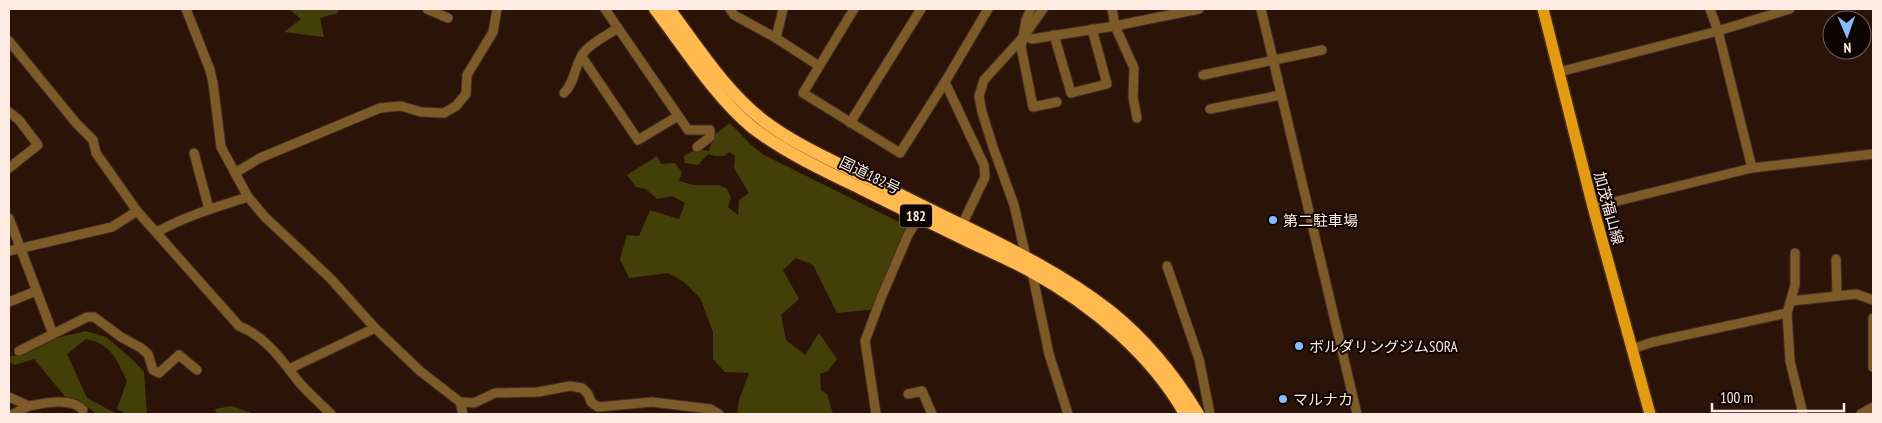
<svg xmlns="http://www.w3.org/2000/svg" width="1882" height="423" font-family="'PT Sans Narrow','Noto Sans JP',sans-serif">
<rect width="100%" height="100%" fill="#2c1308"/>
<g fill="#433f09">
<path d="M289,9H339L338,13L320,18L324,37L284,32L301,19Z"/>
<path d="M730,123L750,144L764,155L907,226L877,309L837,313L813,265L796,258L783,270L799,299L781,315L786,340L805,355L819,333L837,359L828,371L820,374L821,390L827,394L833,414H737L739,400L749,373L725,372L713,359V332L700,298L684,282L668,273L629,278L620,259L627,235L639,236L650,210L679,219L685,203L672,196L657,199L646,189L636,187L627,175L657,156L661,164L675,163L682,172L679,181L693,185H719L727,189L731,198L728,207L738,215L739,200L749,193L734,168L735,156L729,152L724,156H715L708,154L698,165L685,163L684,156L696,149L709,151L713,136Z"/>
<path d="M86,331L106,337L132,359L144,372L147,414H127L117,409L127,381C116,359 112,344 86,339L67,354L87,398L117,414H93L94,412L85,405L68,400L34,359L15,365L9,362V357L34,350L56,338Z"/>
<path d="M232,406L254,414H217L215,409Z"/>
</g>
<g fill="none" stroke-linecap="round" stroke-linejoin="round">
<defs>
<g id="minor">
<path d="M186,9L210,70L213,83L221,147L248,197L265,217L330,278L375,328L420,371L460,402L474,403L495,393L538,392L570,386L582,388L588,394L591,402L598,407L652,402L710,409L719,414"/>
<path d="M427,9L448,18"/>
<path d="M605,9L688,130H710V137L697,147"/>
<path d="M730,9L734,15L776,38L819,66"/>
<path d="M854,9L803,93L900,153L945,82"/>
<path d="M1031,9L1026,20L1021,47L1033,107L1057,102"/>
<path d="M1043,9L1024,36L984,80L979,96L982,112L993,147L1014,205L1026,257L1032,272L1049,354L1068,414"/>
<path d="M1112,9L1115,26L1134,68L1133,97L1137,118"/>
<path d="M1261,9L1357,414"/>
<path d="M1710,9L1718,31L1752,168"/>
<path d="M1054,35L1071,93L1107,84L1092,29"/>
<path d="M1024,36L1032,39L1115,26L1199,9"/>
<path d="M776,38L783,9"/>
<path d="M9,41L76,123L93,140L96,153L137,211L239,326C265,336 281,359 298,381C308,393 320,403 331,414"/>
<path d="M582,57L638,140L678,116"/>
<path d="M1559,72L1718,31L1790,9"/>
<path d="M1203,75L1322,50"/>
<path d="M564,93C576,82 574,63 585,51C592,43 609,34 618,28"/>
<path d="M1210,109L1281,95"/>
<path d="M9,112L19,120L38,145L9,168"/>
<path d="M850,123L921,9"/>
<path d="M194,153L209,209"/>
<path d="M235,173L260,158L380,108L401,106L421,112L444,113L456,106L466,94L467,75L493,32L497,9"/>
<path d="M1593,207L1752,168L1873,154"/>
<path d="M9,218L53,334"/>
<path d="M960,229L985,177L984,165L945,82L988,9"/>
<path d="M157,232C186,216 216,207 248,197"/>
<path d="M9,251L112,227L137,211"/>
<path d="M1795,253V285L1787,313L1790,361L1803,414"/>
<path d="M1836,259L1837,296"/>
<path d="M1167,266L1199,359L1210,414"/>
<path d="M1791,301L1856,294L1873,300"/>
<path d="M9,302L36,291"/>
<path d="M1873,318V367"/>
<path d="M1632,349L1653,342L1787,313"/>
<path d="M19,351L87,317H94L121,337L141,348L148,354L153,370L159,373L179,355L197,370"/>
<path d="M289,369L375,328"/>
<path d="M908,394L922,391L932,414"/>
<path d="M9,397L29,406L13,414"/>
<path d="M460,402L463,414"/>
<path d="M29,406C44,403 72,397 83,410"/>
<path d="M876,414L865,341L881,298L908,235L921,213"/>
<path d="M1861,414L1873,407"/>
</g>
<path id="major" d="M1543,9L1593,207L1650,414"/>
<g id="highway">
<path d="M655,9C683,46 717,99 753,128C786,153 825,171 862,189C895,205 927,221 960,237C984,249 1009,259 1032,272C1091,304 1152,355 1185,414"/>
<path d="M669,9C698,47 725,91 764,121C796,145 833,161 869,179C901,195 932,211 964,226C1015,251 1065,276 1110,311C1145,339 1175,376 1198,414"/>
</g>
</defs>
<use href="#minor" stroke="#452d22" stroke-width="11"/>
<use href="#major" stroke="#452d22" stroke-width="14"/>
<use href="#highway" stroke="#452d22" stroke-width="15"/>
<use href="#minor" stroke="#7d5b28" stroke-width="9"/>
<use href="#major" stroke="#e39b11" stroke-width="11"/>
<use href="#highway" stroke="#ffb94f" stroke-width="12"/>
</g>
<g fill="#88bbfc" stroke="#0d0402" stroke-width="2">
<circle cx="1273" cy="220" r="5"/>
<circle cx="1299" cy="346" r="5"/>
<circle cx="1283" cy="399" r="5"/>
</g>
<g text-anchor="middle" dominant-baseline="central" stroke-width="4" stroke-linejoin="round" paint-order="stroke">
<rect fill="#0d0402" stroke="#b6a6a0" stroke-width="1" x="900" y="204.5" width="32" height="23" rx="4"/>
<g font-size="14" font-weight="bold" fill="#feebe3">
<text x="916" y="216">182</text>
</g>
<g font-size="15" fill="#feebe3" stroke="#0d0402">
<text transform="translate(870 175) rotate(26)">国道182号</text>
<text transform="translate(1609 208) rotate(75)">加茂福山線</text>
</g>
<g font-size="15" fill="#feebe3" stroke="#0d0402" text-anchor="start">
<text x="1283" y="220">第二駐車場</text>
<text x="1309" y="346">ボルダリングジムSORA</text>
<text x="1293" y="399">マルナカ</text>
</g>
</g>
<rect width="1882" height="423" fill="none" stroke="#feebe3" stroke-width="20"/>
<g transform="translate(1847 35) rotate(178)"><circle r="24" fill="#0d0402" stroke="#6d605c"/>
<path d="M0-4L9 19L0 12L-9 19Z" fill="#88bbfc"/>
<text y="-8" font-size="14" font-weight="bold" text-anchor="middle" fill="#feebe3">N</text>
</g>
<path d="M1712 403v8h132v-8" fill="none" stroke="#feebe3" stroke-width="2.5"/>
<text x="1720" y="403" font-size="15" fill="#feebe3" stroke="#0d0402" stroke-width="4" paint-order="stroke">100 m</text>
</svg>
